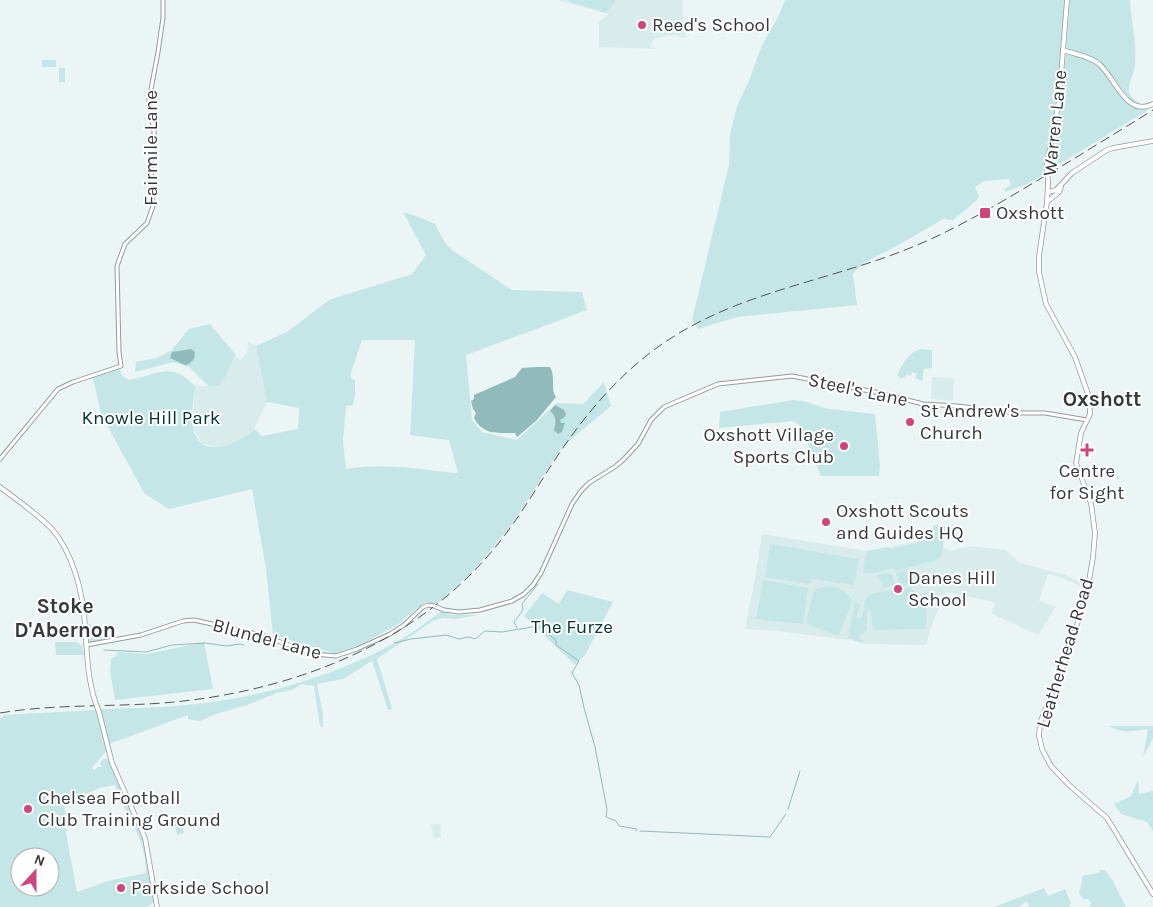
<svg xmlns="http://www.w3.org/2000/svg" width="1153" height="907" font-family="Karla,sans-serif">
<rect width="100%" height="100%" fill="#ecf5f5"/>
<g fill="#d9ecec">
<path d="M557,0H682L685,38L674,35L657,38L653,40L650,47L658,49L599,47V22L609,14Z"/>
<path d="M248,341L256,346L267,402L254,429L245,438L226,447L218,448L202,443L192,427L195,386H219L226,376L235,354L240,360L247,353Z"/>
<path d="M932,377L954,378L953,401L931,399Z"/>
<path d="M762,534L867,551L930,539L951,551L969,546L1006,550L1019,562L1065,575L1083,583L1082,587L1062,578L1048,574L1039,601L1056,607L1038,635L992,614L994,602L947,592L933,622L926,645L866,644L849,639V640L776,631L745,629L755,578Z"/>
<path d="M435,824H440L441,838H434L431,825Z"/>
</g>
<g fill="#c5e6e6" fill-rule="evenodd">
<path d="M568,0H616L606,13L571,2Z"/>
<path d="M785,0H1065L1056,100L1044,175L1027,184L1005,192L1004,189L1011,185L1009,179L984,181L975,187L979,196L977,200L953,220H948L945,218L895,247L863,263L853,274L857,305L737,317L698,329L692,320L729,165L730,134L737,106L749,81L762,45L779,15Z"/>
<path d="M1070,0H1130C1131,22 1137,43 1135,65C1134,74 1128,83 1129,92C1130,100 1144,103 1148,110L1051,169L1052,158L1062,102Z"/>
<rect x="42" y="60" width="14" height="7"/>
<rect x="59" y="68" width="6" height="14"/>
<path d="M403,212L416,216L435,224L445,243L452,250L512,290L582,292L587,310L466,355L472,420L482,432L517,440L557,403L583,404L604,382L611,406L562,447L510,527L473,571L437,604L425,602L397,625L360,645L336,654L273,635L266,569L252,489L169,509L144,493L101,414L93,378L120,369L122,376L129,380C158,375 170,360 195,386C194,397 190,419 193,429C202,461 238,444 254,429L262,436L298,429L299,408L267,402L256,346L287,332L329,300L412,274L426,255ZM362,340H415L410,435L449,440L458,473C420,470 383,462 346,469L343,441L346,406L353,405L355,396V380L351,379V373Z"/>
<path d="M210,324L235,354L226,376L219,386H209L189,367L173,362L135,372L136,362L157,358L172,350L189,329Z"/>
<path d="M920,349L932,350V368L924,369L922,381L915,378L917,374L912,372L911,376L907,374L905,378L903,377L901,379L897,375C903,364 907,354 920,349Z"/>
<path d="M794,400L803,401L829,409L875,414L880,465L879,476H821L800,426L794,421L719,428L720,412Z"/>
<path d="M934,525L945,526V528L942,555L937,560L896,571L893,568L873,573H863L867,551L889,547L891,549L921,542L930,533Z"/>
<path d="M770,544L859,559L854,585L812,579L810,584L765,577Z"/>
<path d="M911,569L915,583L900,587L896,573Z"/>
<path d="M881,574H892L896,585L883,588V583L877,576Z"/>
<path d="M763,580L808,588L803,624L756,619Z"/>
<path d="M828,586C840,588 845,589 852,600C849,612 843,623 839,635L832,634L806,623L813,593L818,588Z"/>
<path d="M910,587L917,594H926L927,620L925,629L873,630L871,611L868,609L867,612V630L859,635V638L863,641L862,643L848,638L855,602L861,604L856,617L859,618L862,617L866,599L869,595C882,589 897,592 910,587Z"/>
<path d="M567,590L613,602L585,655L575,665L524,616L542,593L559,604Z"/>
<path d="M442,611L451,615H478L456,619L442,618L433,621L377,659L392,709L388,710L372,661L343,679L317,684L323,714V727L320,726L314,686L301,684L292,690L277,693L247,705L216,714L200,721L188,719V715L109,744L101,709C132,708 164,708 196,704C264,697 349,672 408,635C419,628 430,619 442,611Z"/>
<path d="M87,624H90L105,641L91,643L88,641Z"/>
<path d="M55,642H77L82,646L84,655H56Z"/>
<path d="M204,642L213,689L115,700L110,671L111,659L116,656L117,652L147,654Z"/>
<path d="M97,710L106,751L92,768L94,770L98,767H102L100,763L103,759H107L111,763C120,789 134,812 143,838C151,858 150,881 154,902L147,907H0V718L3,717V715ZM115,785C125,817 146,835 146,873L108,881L77,892L66,833L67,824L64,804L99,788ZM20,857H50V887H20Z"/>
<path d="M1109,726H1153V738L1143,757L1148,729C1134,731 1122,734 1109,726Z"/>
<path d="M1138,780L1139,794L1153,791V831L1147,822L1121,814L1114,804L1131,796Z"/>
<path d="M181,820L184,833L177,835L174,821Z"/>
<path d="M1100,870H1105L1113,881L1126,907H1090L1091,903L1088,899H1083L1079,893L1082,881V876L1098,873Z"/>
<path d="M1044,888L1048,896L1065,889L1071,903L1069,907H1029L1027,901L1019,907H994Z"/>
</g>
<g fill="#90bbba">
<path d="M191,349L195,352L194,359L189,364L185,365L170,358L172,352Z"/>
<path d="M536,367H550C556,377 550,388 556,397L536,421L517,437L515,433C497,433 483,435 474,418L476,413L473,409L471,401L474,399V395L515,377L522,368Z"/>
<path d="M555,405L564,410L566,414L565,417L560,420L561,423H565L562,432L558,434L554,430C556,423 557,416 550,411Z"/>
</g>
<g fill="none" stroke-linecap="round" stroke-linejoin="round">
<g stroke="#90bbba" stroke-width="1">
<path d="M517,628L514,622L523,610L522,604L538,584"/>
<path d="M394,643L411,639L446,635L459,639L469,637L475,639L485,631L502,632L538,626L556,640V645L579,661L572,673L579,685L584,708L595,747L607,809L606,817L616,821L619,826L637,829L636,831"/>
<path d="M104,650L146,652L172,645L205,643L227,646L240,644L244,645"/>
<path d="M788,809L800,771"/>
<path d="M640,831L770,837L786,814"/>
</g>
<defs>
<g id="minor">
<path d="M0,459L58,389L73,382L121,366L119,352L117,266L125,244L147,223L153,206L151,167L155,139L149,100L158,52L163,18V0"/>
<path d="M444,610L459,612L480,610L512,601L524,594L533,585L541,573L572,504L581,491L589,483L616,466L624,459L638,444L651,420L664,407L718,384L792,376L880,393L923,404L957,406L1016,413H1045L1087,420"/>
<path d="M86,645L141,635L183,621L194,620L261,635L314,654L336,656L357,649L390,634L404,625L423,607L428,605L434,606"/>
</g>
<g id="major">
<path d="M1063,50C1074,54 1090,56 1099,64C1115,77 1126,118 1153,104"/>
<path d="M1047,164L1059,101L1067,0"/>
<path d="M1048,183L1047,202L1039,256V272L1046,304L1075,357L1089,397L1090,414L1081,433L1076,463L1091,503L1095,533L1093,557L1087,593L1066,659L1040,723L1039,736L1042,749L1051,766L1069,785L1107,818L1153,894"/>
<path d="M1048,192L1056,190L1072,173L1107,150L1113,148L1153,141"/>
<path d="M1047,202L1059,192L1061,187"/>
<path d="M0,487C17,500 36,513 51,528C73,552 83,593 85,625C87,651 87,676 95,701"/>
<path d="M99,712L112,763L145,838L157,907"/>
</g>
</defs>
<use href="#minor" stroke="#939c9c" stroke-width="5"/>
<use href="#major" stroke="#939c9c" stroke-width="5.5"/>
<use href="#minor" stroke="#fff" stroke-width="3"/>
<use href="#major" stroke="#fff" stroke-width="4"/>
<path stroke="#505555" stroke-width="1" stroke-dasharray="10 5" stroke-linecap="butt" d="M0,713C53,704 109,707 163,703C288,693 417,645 497,545C520,517 538,485 558,455C590,408 627,365 676,335C745,292 829,280 905,250C964,227 1017,192 1072,160C1099,143 1126,127 1153,110"/>
<defs>
<path id="minor-bridge" d="M434,606L444,610"/>
<g id="major-bridge">
<path d="M1047,164L1048,183"/>
<path d="M95,701L99,712"/>
</g>
</defs>
<use href="#minor-bridge" stroke="#939c9c" stroke-width="5" stroke-linecap="butt"/>
<use href="#major-bridge" stroke="#939c9c" stroke-width="5.5" stroke-linecap="butt"/>
<use href="#minor-bridge" stroke="#fff" stroke-width="3"/>
<use href="#major-bridge" stroke="#fff" stroke-width="4"/>
</g>
<g fill="#ce457e" stroke="#fff" stroke-width="2">
<circle cx="642" cy="25" r="5"/>
<rect x="979" y="207" width="12" height="12" rx="2.5"/>
<circle cx="910" cy="422" r="5"/>
<circle cx="844" cy="446" r="5"/>
<path d="M1084.5 442.5h5v5h5v5h-5v5h-5v-5h-5v-5h5z"/>
<circle cx="826" cy="522" r="5"/>
<circle cx="898" cy="589" r="5"/>
<circle cx="28" cy="809" r="5"/>
<circle cx="121" cy="888" r="5"/>
</g>
<g text-anchor="middle" dominant-baseline="central" stroke-width="4" stroke-linejoin="round" paint-order="stroke">
<g font-size="19" fill="#353939" stroke="#fff" text-anchor="start">
<text x="652" y="25">Reed's School</text>
<text x="996" y="213">Oxshott</text>
<text x="920" y="411">St Andrew's<tspan x="920" dy="22">Church</tspan></text>
<text x="834" y="435" text-anchor="end">Oxshott Village<tspan x="834" dy="22">Sports Club</tspan></text>
<text x="1087" y="471" text-anchor="middle">Centre<tspan x="1087" dy="22">for Sight</tspan></text>
<text x="836" y="511">Oxshott Scouts<tspan x="836" dy="22">and Guides HQ</tspan></text>
<text x="908" y="578">Danes Hill<tspan x="908" dy="22">School</tspan></text>
<text x="38" y="798">Chelsea Football<tspan x="38" dy="22">Club Training Ground</tspan></text>
<text x="131" y="888">Parkside School</text>
</g>
<g font-size="19" fill="#353939" stroke="#fff">
<text transform="translate(1055 123) rotate(-84)">Warren Lane</text>
<text transform="translate(151 148) rotate(-90)">Fairmile Lane</text>
<text transform="translate(858 390) rotate(12)">Steel's Lane</text>
<text transform="translate(267 639) rotate(15)">Blundel Lane</text>
<text transform="translate(1065 653) rotate(-73)">Leatherhead Road</text>
</g>
<g font-size="19" fill="#063232" stroke="#fff">
<text x="151" y="418">Knowle Hill Park</text>
<text x="572" y="627">The Furze</text>
</g>
<g font-size="21" font-weight="bold" fill="#353939" stroke="#fff">
<text x="1102" y="399">Oxshott</text>
<text x="65" y="606">Stoke<tspan x="65" dy="24">D'Abernon</tspan></text>
</g>
</g>
<g transform="translate(35 872) rotate(21)"><circle r="24" fill="#ffffff" stroke="#aeb0b0"/>
<path d="M0-4L9 19L0 12L-9 19Z" fill="#ce457e"/>
<text y="-8" font-size="14" font-weight="bold" text-anchor="middle" fill="#353939">N</text>
</g>
</svg>
